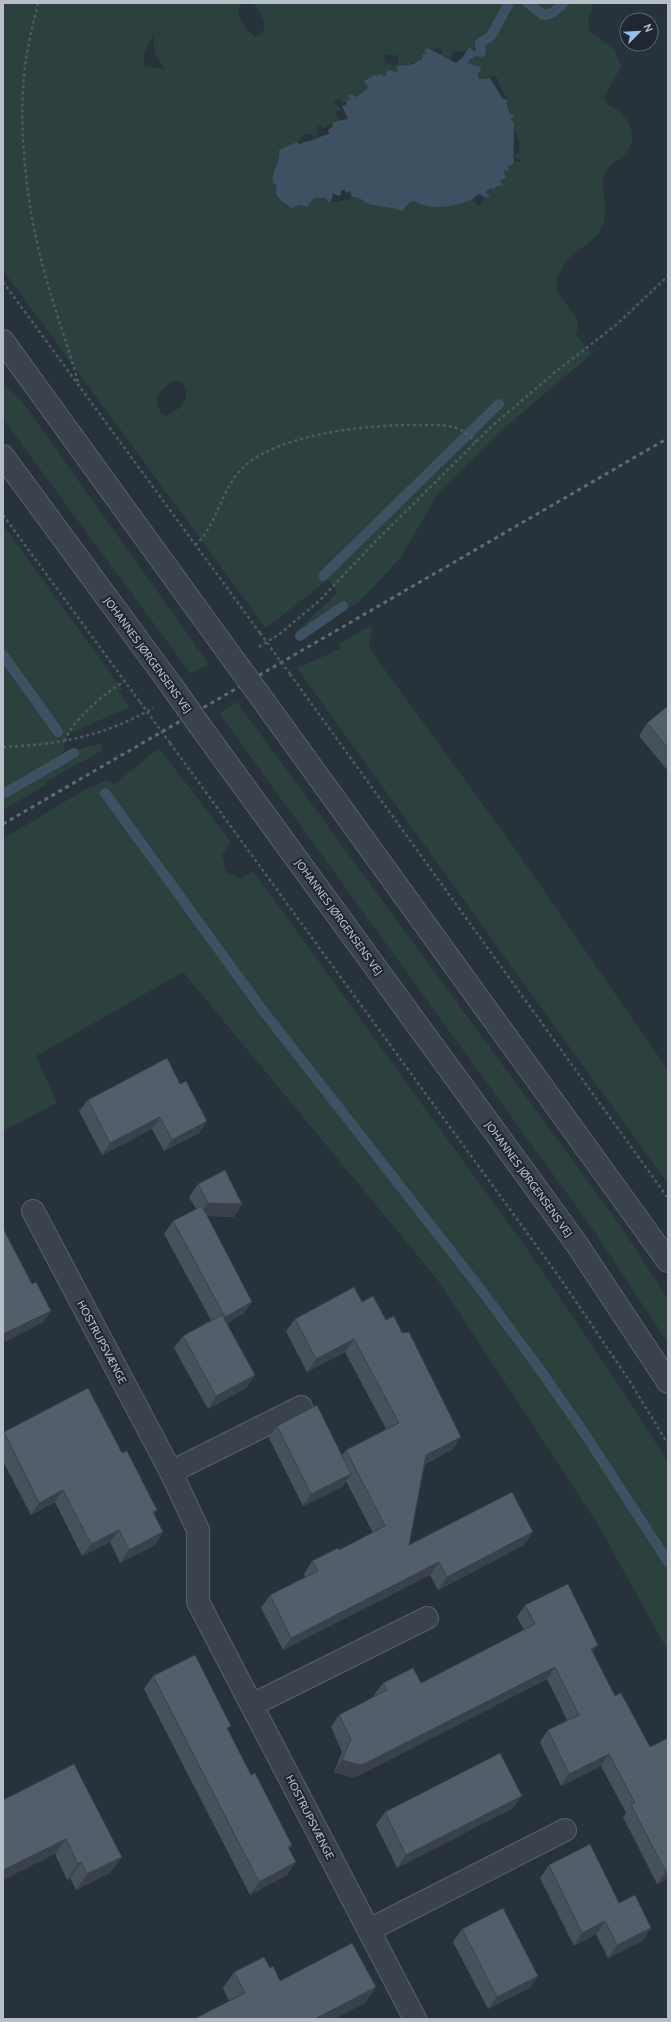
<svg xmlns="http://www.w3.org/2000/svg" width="671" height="2022" font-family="Cabin,sans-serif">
<rect width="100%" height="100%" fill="#27323b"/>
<g fill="#2c403e" fill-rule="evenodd">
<path d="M3,3H242L238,12C242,24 246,29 255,37C272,31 262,11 251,3H594L589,17L588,23L590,31L615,50L621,67L604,97L607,104C626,112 641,134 626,153C619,162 608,163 604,177C600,193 610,211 602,227C593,245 571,251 562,268C542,302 589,308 576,335L592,354L518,416L438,493L402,556L359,602L301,637L297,631L338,592L328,580L266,628L3,270ZM154,33L153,41L155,54L166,70L144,65V53ZM428,48L432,50L441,48L442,56L451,59L453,56L452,52L466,51L469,48L475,52L478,49L468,63L478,73L479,79L496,76L502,91L504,92L506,99L508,100L506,103L513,116L511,119L513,130L516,133L520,145L519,146V154H513L517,159H520V162H514L510,167L507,164L509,171L505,170L500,180L486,193L490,197H484L480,206L476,204L474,198L453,205L415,201L410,202L403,208C394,208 381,207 373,205C364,204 361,196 352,197L349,200L345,199L340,202H328L325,198H314L307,206L300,205L295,207C282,201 277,186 273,172C284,153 282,153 301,139L300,138L304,134L318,136L317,127L319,125L326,129L327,124L333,126L337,121H340L335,112L342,109L334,103L336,100L340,99L343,104L347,100L352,101V95L356,97L368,88L364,81L377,76L397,73L402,65C413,64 425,61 428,48ZM387,54L398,56V64L394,66L385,62V55ZM177,381L182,382C193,397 180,410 166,416C148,406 161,383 177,381Z"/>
<path d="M3,384L21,400L209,664L191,674L3,419Z"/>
<path d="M3,525L122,689L119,692L130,707L66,735L63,753L102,743L103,750L47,781L46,785L3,810Z"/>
<path d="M372,625L369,648L513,846L668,1070V1184L297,668L340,649V643Z"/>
<path d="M237,702L622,1228L668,1299V1343L594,1231L219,713Z"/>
<path d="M159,748L231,842L222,855L226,872L242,879L252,871L259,879L530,1253L624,1393L668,1462V1651L597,1523L437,1279L183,972L36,1056L57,1103L3,1131V839L82,791L107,780L114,784Z"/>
</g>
<path fill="#3e5162" d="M469,47L475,52L478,49L482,56C476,56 471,56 468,63L480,67L481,71L478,73L479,79L490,78L503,99L508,100L506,103L510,113L514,115L511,119L514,123C514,136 513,149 514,162L510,167L507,164L509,171L505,170L504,174L507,178L500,180L503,185L497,186L494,189L491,188L486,192L490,197H484L480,194C476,195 475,197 472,199C456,207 430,211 415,201L410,202L402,211C390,206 384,208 373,205C364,204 361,196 352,197L350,191L347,193L344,190L341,191V195L338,196L333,193L331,201L328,202L325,198H314L307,207L300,205L291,208C285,201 272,200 277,185L273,183C270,171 282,161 279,150L297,142L301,145L303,142C311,142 320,136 329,134L328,130L333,126V122L348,119L342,106L346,105L347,100H351L348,97L350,94L356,97L368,88L364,81L374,75L377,76L380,74L386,76V72L389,70L397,73L398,66L413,64L422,59L423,54H426L424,50L428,48L456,63L463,57Z"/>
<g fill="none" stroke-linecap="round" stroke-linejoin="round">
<g stroke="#3e5162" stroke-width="10">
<path d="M528,3L543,15L552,13L564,3"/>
<path d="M481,52L480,43L491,36L509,3"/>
<path d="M323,576L499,404"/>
<path d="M300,636L343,606"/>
<path d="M3,655L58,732"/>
<path d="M105,793L261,1008L479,1287L533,1360L583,1431L668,1562"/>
<path d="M3,794L74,753"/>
</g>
<defs>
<g id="minor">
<path d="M3,341L228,652"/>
<path d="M3,456L171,685"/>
<path d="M258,693L668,1261"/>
<path d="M200,726L576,1243L668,1382"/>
<path d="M33,1211L171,1472L198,1530V1602L415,2019"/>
<path d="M171,1472L301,1407"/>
<path d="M252,1705L427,1618"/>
<path d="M369,1930L565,1830"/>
</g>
</defs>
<use href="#minor" stroke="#58616a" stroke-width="24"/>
<g stroke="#4a5c5d" stroke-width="2.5" stroke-dasharray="3 3" stroke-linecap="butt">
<path d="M38,3C34,20 30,36 27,53C16,114 26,204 42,263C52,303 67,342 78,382"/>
<path d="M3,282L260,633"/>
<path d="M3,515L140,702"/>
<path d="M195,545C217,527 221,486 245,466C281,433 373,424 420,425C432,425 445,424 456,428C464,430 470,437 476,442"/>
<path d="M259,647L281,633L319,601L374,543L491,427L554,373L616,325L668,276"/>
<path d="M290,674L668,1198"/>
<path d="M65,741C72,720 106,692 125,681"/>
<path d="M170,743L560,1278L629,1380L668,1444"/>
<path d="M3,747C57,745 105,736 153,708"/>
</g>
<use href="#minor" stroke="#3a434c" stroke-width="22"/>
<path stroke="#5f6a74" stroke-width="3" stroke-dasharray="4 4" stroke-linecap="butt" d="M3,824L668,438"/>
<defs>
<g id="minor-bridge">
<path d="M228,652L258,693"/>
<path d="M171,685L200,726"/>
</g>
</defs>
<use href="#minor-bridge" stroke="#58616a" stroke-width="24" stroke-linecap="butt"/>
<g stroke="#4a5c5d" stroke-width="2.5" stroke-dasharray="3 3" stroke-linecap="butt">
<path d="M260,633L290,674"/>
<path d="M140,702L170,743"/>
</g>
<use href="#minor-bridge" stroke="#3a434c" stroke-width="22"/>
</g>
<g fill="#47515a">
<path d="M668,706V771L639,736L647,723Z"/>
<path d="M180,1084L207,1121L199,1133L164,1151L152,1129L102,1155L79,1111L88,1100Z"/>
<path d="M198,1184L242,1204L234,1217L207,1216L252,1302L243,1314L227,1323L255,1375L246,1388L208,1409L174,1348L183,1336L211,1320L164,1234L173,1221L196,1209L189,1197Z"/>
<path d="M362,1302L453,1449L425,1464L409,1545H524L438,1590L430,1575L283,1650L261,1608L270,1595L305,1577L304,1574L312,1561L339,1550L373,1533L346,1481L342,1487L303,1506L269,1438L277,1426L342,1455L346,1450L386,1429L345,1352L307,1372L286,1331L295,1319Z"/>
<path d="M4,1432L122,1453L157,1510L154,1514L163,1532L155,1545L120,1563L110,1542L82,1556L55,1502L31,1515L3,1461V1433Z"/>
<path d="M525,1605L593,1652L615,1696L650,1747L668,1738V1878L657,1884L623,1817L626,1813L601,1766L561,1786L540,1742L548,1730L567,1720L547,1679L358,1776L351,1777L334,1772L342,1752L331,1727L339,1715L375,1696L374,1695L383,1683H421L524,1630L517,1617Z"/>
<path d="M153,1676L228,1731L251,1775L292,1845L289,1849L287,1875L250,1895L144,1689Z"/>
<path d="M74,1764L111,1872L76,1890L70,1878L67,1880L55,1854Z"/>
<path d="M513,1808L397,1868L376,1825L385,1812Z"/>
<path d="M549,1865L619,1903L651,1928L642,1941L608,1958L596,1934L574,1946L540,1878Z"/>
<path d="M462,1929L538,1976L529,1988L488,2009L453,1942Z"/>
<path d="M270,1968L280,1981L376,1987L365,2003L229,2001L223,1988L234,1972Z"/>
</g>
<g fill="#39424a">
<path d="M160,1117L152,1129L102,1155L110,1143Z"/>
<path d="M207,1121L199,1133L164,1151L172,1140Z"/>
<path d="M208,1203L242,1204L234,1217L199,1215Z"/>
<path d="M252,1302L243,1314L216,1329L225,1317Z"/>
<path d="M51,1311L42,1323L3,1343V1334Z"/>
<path d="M354,1339L345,1352L307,1372L316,1359Z"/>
<path d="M255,1375L246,1388L208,1409L216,1396Z"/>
<path d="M461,1437L453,1449L417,1467L426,1455Z"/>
<path d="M351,1474L342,1487L303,1506L311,1494Z"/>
<path d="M63,1490L55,1502L31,1515L39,1503Z"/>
<path d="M119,1530L110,1542L82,1556L91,1544Z"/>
<path d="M163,1532L155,1545L120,1563L129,1550Z"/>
<path d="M533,1532L524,1545L438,1590L447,1577Z"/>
<path d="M439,1562L430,1575L283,1650L291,1638Z"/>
<path d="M598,1645L589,1657L591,1649Z"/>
<path d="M555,1667L547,1679L358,1776L351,1777L334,1772L342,1760Z"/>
<path d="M609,1754L601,1766L561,1786L569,1774Z"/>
<path d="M522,1796L513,1808L397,1868L406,1855Z"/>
<path d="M66,1839L55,1854L3,1880V1870Z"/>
<path d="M122,1857L111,1872L76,1890L87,1874Z"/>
<path d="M81,1862L70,1878L67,1880L78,1864Z"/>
<path d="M296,1862L287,1875L250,1895L259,1882Z"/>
<path d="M668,1871V1878L657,1884L666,1872Z"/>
<path d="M605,1921L596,1934L574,1946L582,1933Z"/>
<path d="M651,1928L642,1941L608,1958L617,1945Z"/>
<path d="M538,1976L529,1988L488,2009L497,1997Z"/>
<path d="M376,1987L365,2003L334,2019H315Z"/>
</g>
<g fill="#525e69" stroke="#39424a">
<path d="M668,706V748L647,723Z"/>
<path d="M167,1058L180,1084L186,1081L207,1121L172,1140L160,1117L110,1143L88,1100Z"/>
<path d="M225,1170L242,1204L208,1203L198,1184Z"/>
<path d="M202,1206L252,1302L225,1317L173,1221Z"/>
<path d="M3,1228L32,1284L36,1282L51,1311L3,1334Z"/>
<path d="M354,1287L362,1302L373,1296L386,1320L394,1316L402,1333L409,1332L461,1437L426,1455L409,1545L512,1492L533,1532L447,1577L439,1562L291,1638L270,1595L318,1571L312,1561L338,1548L339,1550L385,1526L346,1450L399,1423L354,1339L316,1359L295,1319Z"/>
<path d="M222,1315L255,1375L216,1396L183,1336Z"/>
<path d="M88,1388L122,1453L127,1451L157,1510L153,1512L163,1532L129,1550L119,1530L91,1544L63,1490L39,1503L4,1432Z"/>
<path d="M317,1405L351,1474L311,1494L277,1426Z"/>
<path d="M568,1584L598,1645L591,1649L615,1696L621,1693L650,1747L668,1738V1871L666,1872L631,1805L635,1803L609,1754L569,1774L548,1730L579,1715L555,1667L366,1763L360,1765L342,1760L351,1739L339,1715L387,1690L383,1683L413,1668L421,1683L535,1624L525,1605Z"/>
<path d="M195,1655L231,1726L227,1728L251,1775L255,1773L292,1845L288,1847L296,1862L259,1882L153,1676Z"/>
<path d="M500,1753L522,1796L406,1855L385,1812Z"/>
<path d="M74,1764L122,1857L87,1874L81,1862L78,1864L66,1839L3,1870V1800Z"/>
<path d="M590,1844L619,1903L635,1895L651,1928L617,1945L605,1921L582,1933L549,1865Z"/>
<path d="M503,1908L538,1976L497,1997L462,1929Z"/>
<path d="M352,1943L376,1987L315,2019H194L245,1993L234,1972L264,1957L270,1968L273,1966L280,1981Z"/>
</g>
<g text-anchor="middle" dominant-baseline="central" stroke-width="4" stroke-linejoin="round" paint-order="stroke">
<g font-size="11" fill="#b6bec7" stroke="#1f2831">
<text transform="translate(148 655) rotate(54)">JOHANNES JØRGENSENS VEJ</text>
<text transform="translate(339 917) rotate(54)">JOHANNES JØRGENSENS VEJ</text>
<text transform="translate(529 1179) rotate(54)">JOHANNES JØRGENSENS VEJ</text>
<text transform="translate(102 1342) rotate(62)">HOSTRUPSVÆNGE</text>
<text transform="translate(310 1817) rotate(63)">HOSTRUPSVÆNGE</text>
</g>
</g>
<rect width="671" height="2022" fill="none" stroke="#b6bec7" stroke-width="8"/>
<g transform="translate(639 32) rotate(66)"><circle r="19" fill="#1f2831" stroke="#5b646d"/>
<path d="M0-3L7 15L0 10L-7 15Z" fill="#95c0ed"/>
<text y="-6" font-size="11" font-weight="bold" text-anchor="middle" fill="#b6bec7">N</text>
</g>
</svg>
